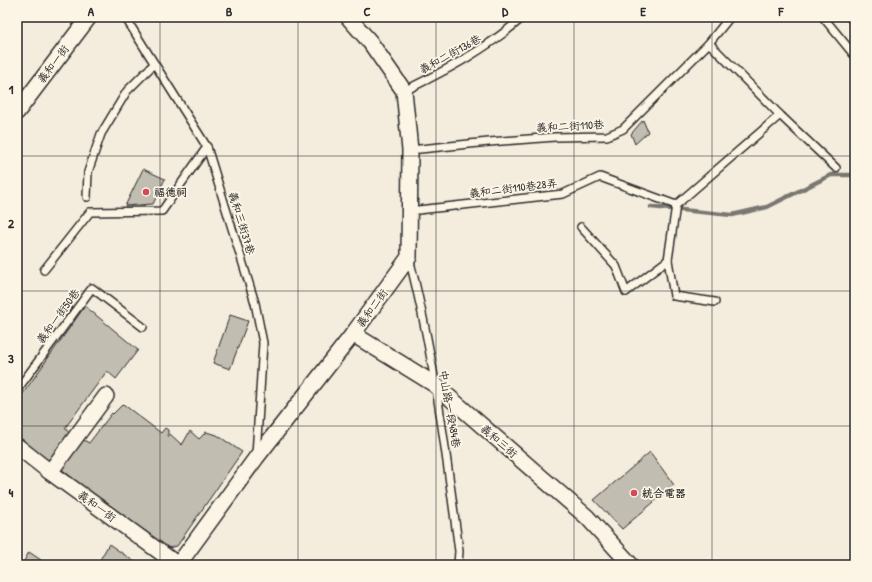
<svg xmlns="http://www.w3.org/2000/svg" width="872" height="582" font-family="'Patrick Hand','LXGW WenKai TC',sans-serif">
<rect width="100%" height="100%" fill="#f4edde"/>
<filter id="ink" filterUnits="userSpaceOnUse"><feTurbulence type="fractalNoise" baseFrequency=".025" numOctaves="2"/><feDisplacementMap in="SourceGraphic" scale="8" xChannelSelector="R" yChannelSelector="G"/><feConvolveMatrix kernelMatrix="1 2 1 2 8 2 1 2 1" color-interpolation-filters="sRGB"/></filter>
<g filter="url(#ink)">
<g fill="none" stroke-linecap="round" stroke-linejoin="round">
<path stroke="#7a7771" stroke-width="4.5" d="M651,207L732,215L767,207L831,175H855"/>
</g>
<g fill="#c2bdb1" stroke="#2b2b2b">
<path d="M643,120L648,132L635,144L631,134Z"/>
<path d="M143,169L165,179L153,204L125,206Z"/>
<path d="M85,306L138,350L116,379L107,371L65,428L71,435L50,462L17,438V402Z"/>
<path d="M230,315L248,321L230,369L213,363Z"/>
<path d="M123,404L161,433L165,428L168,430V437L170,434L182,445L190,431L199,439L206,432L217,435L242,452L177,546L160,550L59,467L82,439L89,443L112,413L113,414Z"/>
<path d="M650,452L674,485L622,529L594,500Z"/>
<path d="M109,544L139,565H97Z"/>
<path d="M29,552L41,560L38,565H22Z"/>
</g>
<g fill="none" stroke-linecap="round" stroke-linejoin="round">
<defs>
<g id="lane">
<path d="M125,17L207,147L255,303L263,343L256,455"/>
<path d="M823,17L855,56"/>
<path d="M709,43L780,115L836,168"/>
<path d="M404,91C447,70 487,49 523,17"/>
<path d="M410,150L489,142L555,137L607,136L623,129L709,43L730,17"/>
<path d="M87,197L88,172L101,134L127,91L154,64"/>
<path d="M676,205L780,115"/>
<path d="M409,211L563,194L600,177L676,205L668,260L626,292L616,266L581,227"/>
<path d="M409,258C434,354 446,453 459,551L458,565"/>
<path d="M668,260L674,296L715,302"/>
<path d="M44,270L90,212L162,211L207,147"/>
<path d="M17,390L92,288L143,327"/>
</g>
<g id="street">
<path d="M17,112L89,17"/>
<path d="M353,334L434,384L587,517L631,565"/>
<path d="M17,446L50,472L178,565"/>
<path d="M50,472L106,396"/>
<path d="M178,565L256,458L353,334L409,257L410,150L404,91L370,42L348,17"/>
</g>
</defs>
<use href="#lane" stroke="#2b2b2b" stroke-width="10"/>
<use href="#street" stroke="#2b2b2b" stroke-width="18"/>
<use href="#lane" stroke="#fcf5e5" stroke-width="7"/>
<use href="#street" stroke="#fcf5e5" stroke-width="15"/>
<defs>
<path id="rail" d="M846,17L855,28"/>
</defs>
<use href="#rail" stroke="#2b2b2b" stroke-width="4.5"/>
<use href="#rail" stroke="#fcf5e5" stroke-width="3" stroke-dasharray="9" stroke-linecap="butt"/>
</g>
</g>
<path fill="none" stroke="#2b2b2b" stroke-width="1" stroke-opacity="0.55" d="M160,17V565M298,17V565M436,17V565M574,17V565M712,17V565M17,156H855M17,291H855M17,426H855"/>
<g fill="#d1495b" stroke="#fcf5e5" stroke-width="1.5">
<circle cx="146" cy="192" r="4"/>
<circle cx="634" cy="493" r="4"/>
</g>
<g text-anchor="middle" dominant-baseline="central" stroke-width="3.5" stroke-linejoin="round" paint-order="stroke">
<g font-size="11" fill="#2b2b2b" stroke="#fcf5e5">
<text transform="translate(450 54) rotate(-29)">義和二街136巷</text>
<text transform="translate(53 64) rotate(-53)">義和一街</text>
<text transform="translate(570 126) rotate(-3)">義和二街110巷</text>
<text transform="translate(513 188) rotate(-7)">義和二街110巷28弄</text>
<text transform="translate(242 223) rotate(73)">義和三街37巷</text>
<text transform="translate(372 308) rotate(-54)">義和二街</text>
<text transform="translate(58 316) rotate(-54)">義和一街50巷</text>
<text transform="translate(450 409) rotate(80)">中山路一段484巷</text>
<text transform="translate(499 441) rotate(41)">義和三街</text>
<text transform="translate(97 506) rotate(36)">義和一街</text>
</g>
<g font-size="11" font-weight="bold" fill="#2b2b2b" stroke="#fcf5e5" text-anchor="start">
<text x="154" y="192">福德祠</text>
<text x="642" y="493">統合電器</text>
</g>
</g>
<rect width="872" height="582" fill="none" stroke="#fcf5e5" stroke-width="44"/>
<rect x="22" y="22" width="828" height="538" fill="none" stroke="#2b2b2b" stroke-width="1.5"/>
<g font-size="13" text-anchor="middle" font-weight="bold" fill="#2b2b2b">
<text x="91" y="16">A</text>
<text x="229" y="16">B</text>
<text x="367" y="16">C</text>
<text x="505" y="16">D</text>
<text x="643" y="16">E</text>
<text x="781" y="16">F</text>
<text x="11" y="94">1</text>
<text x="11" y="228">2</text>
<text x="11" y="363">3</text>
<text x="11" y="497">4</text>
</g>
</svg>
